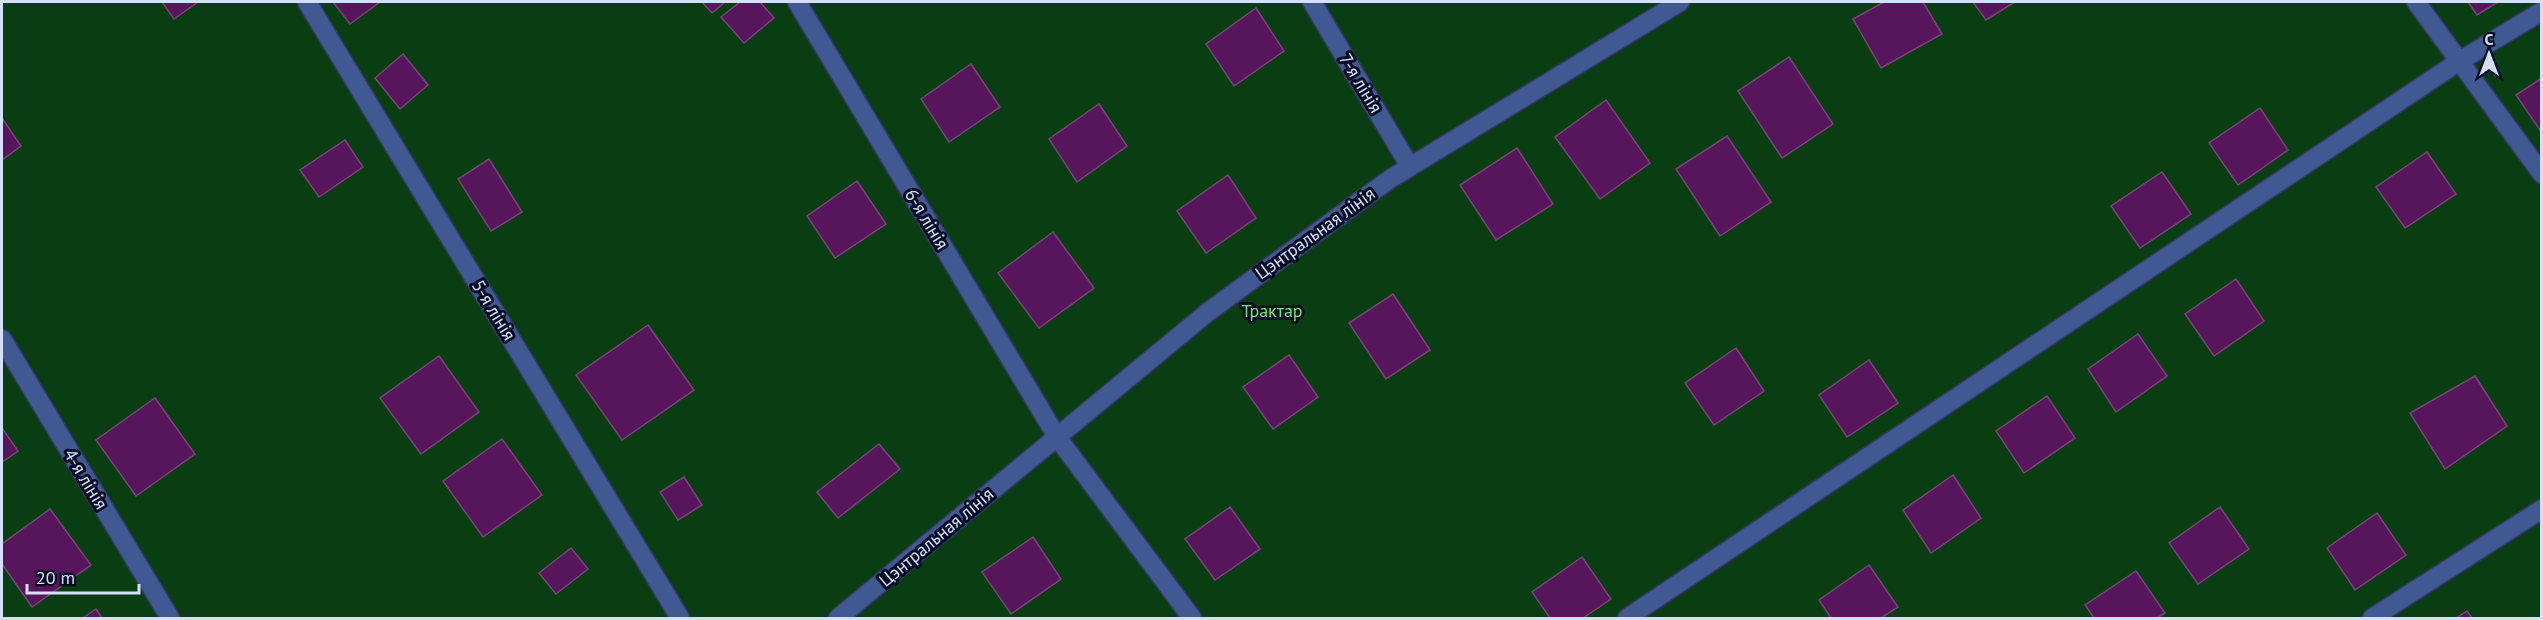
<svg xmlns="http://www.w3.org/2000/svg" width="2543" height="620" font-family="'PT Sans',sans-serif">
<rect width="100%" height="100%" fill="#0d1f52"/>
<rect fill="#093e12" x="2" y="2" width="2539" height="616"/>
<g fill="#57155b" stroke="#764678" stroke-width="1.5">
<path d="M162,2H198L174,19Z"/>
<path d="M333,2H380L350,24Z"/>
<path d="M702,2H725L712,13Z"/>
<path d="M740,2H760L774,18L744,43L721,17Z"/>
<path d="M1884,2H1923L1942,34L1881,68L1853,19Z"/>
<path d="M1973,2H2015L1986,20Z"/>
<path d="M2468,2H2498L2477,15Z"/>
<path d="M1256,8L1284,51L1234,86L1206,44Z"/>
<path d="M403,54L428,85L400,109L375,78Z"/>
<path d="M1789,57L1833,124L1782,158L1738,91Z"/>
<path d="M971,64L1000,107L949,142L921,99Z"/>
<path d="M2542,78V133L2516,95Z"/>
<path d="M1606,100L1650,163L1600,199L1555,137Z"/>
<path d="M1099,104L1127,146L1077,182L1049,139Z"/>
<path d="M2260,108L2288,150L2238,185L2209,143Z"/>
<path d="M2,118L21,146L2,160Z"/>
<path d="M1727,136L1771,202L1720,236L1676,169Z"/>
<path d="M345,140L363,167L319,197L300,170Z"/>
<path d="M1517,148L1553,204L1496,240L1460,185Z"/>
<path d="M2427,152L2456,194L2405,228L2376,187Z"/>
<path d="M489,159L522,212L491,231L458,179Z"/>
<path d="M2162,172L2191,214L2140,248L2111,206Z"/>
<path d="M1228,175L1256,218L1206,253L1177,211Z"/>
<path d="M857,181L886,224L835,258L807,216Z"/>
<path d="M1053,232L1094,288L1039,328L998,273Z"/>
<path d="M2236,279L2264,321L2214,356L2185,314Z"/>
<path d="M1393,294L1430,350L1386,379L1349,323Z"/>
<path d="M648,325L694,390L622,440L576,375Z"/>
<path d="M2138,334L2167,376L2116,412L2088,369Z"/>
<path d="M1736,348L1764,391L1714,425L1685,383Z"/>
<path d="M1289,355L1318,397L1273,429L1243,387Z"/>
<path d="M439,356L479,412L421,454L380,398Z"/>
<path d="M1869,360L1898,403L1847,437L1819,395Z"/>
<path d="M2475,376L2507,426L2445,469L2410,413Z"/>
<path d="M2047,396L2075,438L2024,473L1996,431Z"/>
<path d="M155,398L195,454L136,496L96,440Z"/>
<path d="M2,428L18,451L2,462Z"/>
<path d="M502,439L542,495L483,537L443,481Z"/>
<path d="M879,444L900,469L838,518L817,492Z"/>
<path d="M1953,475L1981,518L1931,553L1903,510Z"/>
<path d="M684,477L702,505L678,520L660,492Z"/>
<path d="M1230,507L1260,549L1215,580L1185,539Z"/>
<path d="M2220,507L2249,549L2198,584L2169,543Z"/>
<path d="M50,509L91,565L32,607L2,564V544Z"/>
<path d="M2377,513L2406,555L2355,590L2327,548Z"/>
<path d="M1033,537L1061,579L1011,614L982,572Z"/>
<path d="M571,548L588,569L556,594L539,573Z"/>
<path d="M1582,557L1611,599L1583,618H1550L1532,592Z"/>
<path d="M1869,565L1898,607L1881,618H1831L1819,600Z"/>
<path d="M2136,571L2165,613L2157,618H2094L2085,605Z"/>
<path d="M96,609L102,618H83Z"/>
<path d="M2467,611L2472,618H2456Z"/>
</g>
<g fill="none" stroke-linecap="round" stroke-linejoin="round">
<defs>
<g id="minor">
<path d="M307,2L680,618"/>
<path d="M797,2L1057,437L1192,618"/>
<path d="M1312,2L1409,165"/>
<path d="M2416,2L2542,174"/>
<path d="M2,339L170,618"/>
<path d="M838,618L1208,312L1390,179L1680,2"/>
<path d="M1627,618L2458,62L2542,11"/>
<path d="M2372,618L2542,509"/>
</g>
</defs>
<use href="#minor" stroke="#343865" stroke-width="21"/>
<use href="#minor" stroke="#415992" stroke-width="18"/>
</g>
<g text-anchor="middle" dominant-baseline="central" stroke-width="6" stroke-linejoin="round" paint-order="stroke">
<g font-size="18" fill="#d4e0fb" stroke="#040c22">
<text transform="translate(1361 83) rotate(59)">7-я лінія</text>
<text transform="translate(927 219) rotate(59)">6-я лінія</text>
<text transform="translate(1315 233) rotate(-36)">Цэнтральная лінія</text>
<text transform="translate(494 310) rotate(59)">5-я лінія</text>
<text transform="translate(86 479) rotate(59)">4-я лінія</text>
<text transform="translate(936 537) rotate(-40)">Цэнтральная лінія</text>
</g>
<g font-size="18" fill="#6ded79" stroke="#040c22">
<text x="1272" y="310">Трактар</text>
</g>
</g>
<rect width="2543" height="620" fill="none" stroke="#d4e0fb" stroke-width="6"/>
<g transform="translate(2489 54)" stroke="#040c22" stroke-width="4.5" paint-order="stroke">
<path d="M0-4.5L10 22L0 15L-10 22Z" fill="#d4e0fb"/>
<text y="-9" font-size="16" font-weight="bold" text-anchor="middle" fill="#d4e0fb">С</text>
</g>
<path d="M27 584v9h112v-9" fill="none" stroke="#d4e0fb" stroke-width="3"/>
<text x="36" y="584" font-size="18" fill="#d4e0fb" stroke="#040c22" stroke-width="4.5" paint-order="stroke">20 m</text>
</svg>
